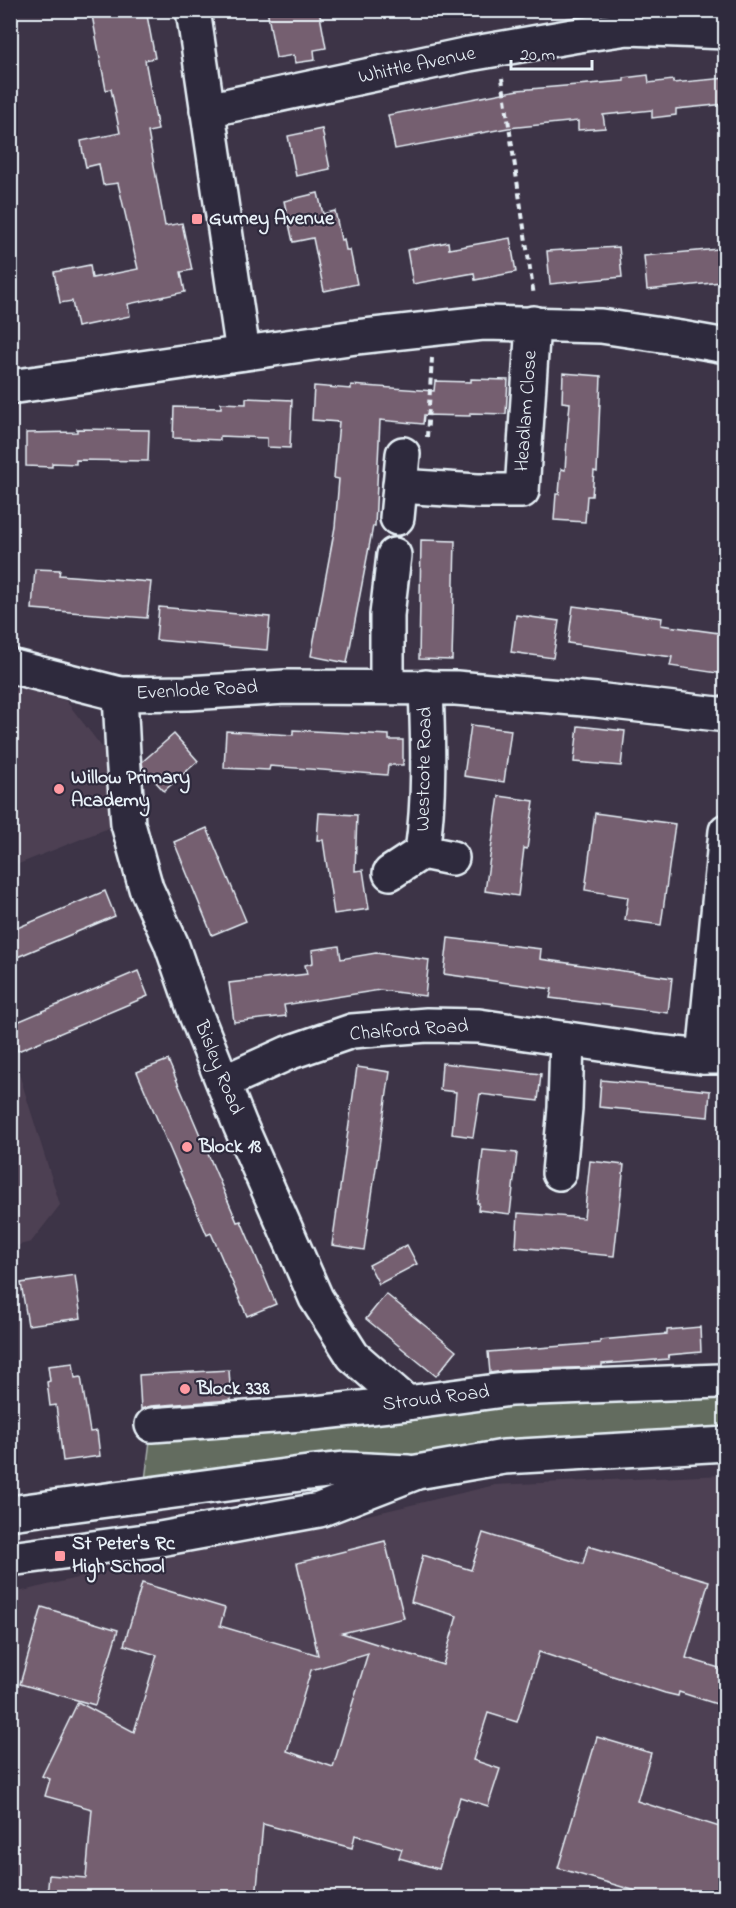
<svg xmlns="http://www.w3.org/2000/svg" width="736" height="1908" font-family="'Indie Flower',sans-serif">
<rect width="100%" height="100%" fill="#3d3447"/>
<filter id="ink" filterUnits="userSpaceOnUse"><feTurbulence type="fractalNoise" baseFrequency=".0167" numOctaves="2"/><feDisplacementMap in="SourceGraphic" scale="12" xChannelSelector="R" yChannelSelector="G"/><feConvolveMatrix kernelMatrix="1 2 1 2 8 2 1 2 1" color-interpolation-filters="sRGB"/></filter>
<g filter="url(#ink)">
<g fill="#4e4153">
<path d="M24,689L66,701L105,751L111,827L11,867V692Z"/>
<path d="M11,1048L60,1205L31,1242L11,1247Z"/>
<path d="M725,1475V1897H11L10,1594L140,1563L386,1511L495,1485Z"/>
</g>
<path fill="#646c5f" stroke="#a6aeac" stroke-width="1.5" d="M725,1379V1444L143,1496L152,1425Z"/>
<g fill="#755e70" stroke="#e8f1f8" stroke-width="1.5" fill-rule="evenodd">
<path d="M91,10H146L155,58L145,60L158,130L148,132L165,226L182,223L192,270L181,272L185,292L128,304L130,316L77,327L72,301L60,303L54,272L90,265L92,278L138,269L118,183L103,185L99,164L86,167L83,153L81,141L120,133L111,89L106,90Z"/>
<path d="M267,10H319L326,48L314,50L315,60L295,63L294,55L276,58Z"/>
<path d="M648,75L649,83L673,80V83L726,78V104L676,109V115L652,118V110L603,115L605,128L578,130V121L508,128L395,149L388,115L518,90L624,81V78Z"/>
<path d="M322,129L330,169L296,176L288,136Z"/>
<path d="M318,193L323,214L335,211L341,240L344,239L346,250H350L357,284L324,291L313,238L293,242L284,201Z"/>
<path d="M510,238L516,272L475,280L474,273L413,284L407,250L448,242L449,249Z"/>
<path d="M619,247L622,277L550,284L547,251Z"/>
<path d="M718,249L721,282L647,290L644,256Z"/>
<path d="M563,373L601,376L597,472L594,471L592,496H587L585,522L554,520L556,494H559L561,469L565,470L568,425L570,403L562,402Z"/>
<path d="M471,379L508,380L506,414L470,413V416L424,415L423,424L380,420L375,526H373L347,663L311,656L335,527L339,479L334,478L339,422L312,420L314,386L351,389V385L434,391L435,381L471,382Z"/>
<path d="M246,398L292,400L290,448L267,447V438L220,436V440L173,438L174,407L221,408V403L246,404Z"/>
<path d="M77,429L149,430L148,461L76,460V464L52,463V467L26,466V433L77,432Z"/>
<path d="M421,540L455,541L452,660L419,659Z"/>
<path d="M35,569L60,570L59,575L151,582L147,618L32,609Z"/>
<path d="M573,606L662,618L661,625L726,634L724,674L670,666L672,657L568,643Z"/>
<path d="M159,607L270,617L267,650L156,640Z"/>
<path d="M516,615L559,621L553,658L511,652Z"/>
<path d="M471,725L511,730L504,782L464,776Z"/>
<path d="M578,726L625,731L621,766L574,762Z"/>
<path d="M293,730L389,735V740H403V765H388L387,775L270,766L269,770L224,768L226,731L293,735Z"/>
<path d="M174,734L198,761L164,791L143,768L142,762Z"/>
<path d="M499,796L534,801L527,849L524,848L518,896L485,891Z"/>
<path d="M319,813L357,815L355,871L363,870L369,909L334,914L323,840H317Z"/>
<path d="M595,813L675,824L661,925L625,920L628,897L585,890Z"/>
<path d="M207,828L246,921L212,935L174,842Z"/>
<path d="M105,891L115,916L10,960V931Z"/>
<path d="M448,938L541,949L540,959L672,978L668,1013L550,998L552,989L444,974Z"/>
<path d="M339,946L341,959L376,953L429,960L425,996L380,990L284,1005L286,1016L234,1022L229,983L307,974L305,965L313,963L312,950Z"/>
<path d="M138,971L148,996L18,1051L10,1034V1025Z"/>
<path d="M168,1060L237,1222L241,1221L276,1304L247,1316L211,1233L207,1235L137,1072Z"/>
<path d="M442,1063L541,1074L538,1101L480,1094L473,1137L452,1134L456,1092L440,1090Z"/>
<path d="M357,1067L390,1072L364,1250L332,1245Z"/>
<path d="M601,1080L710,1091L708,1117L599,1107Z"/>
<path d="M483,1150L517,1153L510,1214L478,1210L479,1203H477Z"/>
<path d="M590,1161L624,1165L614,1256L516,1247L518,1213L584,1218Z"/>
<path d="M407,1245L417,1264L379,1284L369,1265Z"/>
<path d="M75,1275L81,1318L28,1325L21,1283Z"/>
<path d="M386,1294L456,1351L436,1376L366,1319Z"/>
<path d="M700,1327L701,1352L668,1355L669,1359L602,1364V1367L510,1370L490,1373L488,1352L600,1343V1340L667,1334V1330Z"/>
<path d="M73,1363L75,1378L81,1377L90,1432L97,1431L100,1456L63,1461L56,1405L50,1406L47,1382L50,1381L48,1366Z"/>
<path d="M229,1370L231,1400L151,1406L141,1409L139,1375Z"/>
<path d="M483,1533L583,1564L588,1546L709,1581L686,1658L726,1670V1707L679,1692L678,1696L665,1693L539,1652L517,1722L488,1713L473,1760L500,1769L488,1806L460,1797L439,1869L399,1858L402,1849L355,1835L352,1848L263,1824L256,1898H47L49,1875L86,1878L92,1809L45,1796L50,1779L42,1776L78,1702L134,1732L157,1655L124,1645L142,1583L225,1608L220,1626L318,1655L297,1563L385,1541L404,1618L342,1633L443,1665L457,1616L411,1602L423,1555L471,1570ZM368,1653L333,1767L287,1751L311,1670Z"/>
<path d="M42,1607L118,1630L95,1705L20,1684Z"/>
<path d="M597,1737L651,1753L637,1801L726,1829V1883L721,1898H634L636,1891L558,1868Z"/>
</g>
<g fill="none" stroke-linecap="round" stroke-linejoin="round">
<defs>
<g id="minor">
<path d="M193,10L243,353"/>
<path d="M207,110L469,54L573,36L628,28L726,32"/>
<path d="M10,387L356,337L483,323L601,326L681,338L726,346"/>
<path d="M400,486L477,491H522L533,323"/>
<path d="M397,518L403,454"/>
<path d="M10,666L120,694L188,693L285,687L456,688L596,700L726,715"/>
<path d="M387,687V615L394,555"/>
<path d="M120,694L123,755L128,824L146,888L171,943L196,1015L240,1125L316,1298L353,1356L407,1403"/>
<path d="M422,852C430,798 428,742 426,687"/>
<path d="M390,873L422,852L452,858"/>
<path d="M704,1057L726,831"/>
<path d="M224,1082L288,1053L352,1031L427,1025L479,1026L656,1052L704,1057H726"/>
<path d="M559,1173L565,1108L567,1039"/>
<path d="M152,1425L315,1413L407,1403L511,1389L720,1381"/>
</g>
<g id="major">
<path d="M10,1513L308,1473L346,1469L408,1472"/>
<path d="M10,1559L160,1539L319,1510L417,1472L504,1457L726,1444"/>
</g>
</defs>
<use href="#minor" stroke="#e8f1f8" stroke-width="38"/>
<use href="#major" stroke="#e8f1f8" stroke-width="38"/>
<g stroke="#e8f1f8" stroke-width="4" stroke-dasharray="6 4.5" stroke-linecap="butt">
<path d="M502,78L534,296"/>
<path d="M427,437L432,358"/>
</g>
<use href="#minor" stroke="#2f2a3d" stroke-width="33"/>
<use href="#major" stroke="#2f2a3d" stroke-width="33"/>
</g>
</g>
<g fill="#ff9aa2" stroke="#2f2a3d" stroke-width="2">
<rect x="191" y="213" width="12" height="12" rx="3"/>
<circle cx="59" cy="789" r="6"/>
<circle cx="187" cy="1147" r="6"/>
<circle cx="185" cy="1389" r="6"/>
<rect x="54" y="1550" width="12" height="12" rx="3"/>
</g>
<g text-anchor="middle" dominant-baseline="central" stroke-width="4.5" stroke-linejoin="round" paint-order="stroke">
<g font-size="20" fill="#e8f1f8" stroke="#2f2a3d">
<text transform="translate(417 66) rotate(-12)">Whittle Avenue</text>
<text transform="translate(527 411) rotate(-86)">Headlam Close</text>
<text transform="translate(197 691) rotate(-3)">Evenlode Road</text>
<text transform="translate(425 769) rotate(-89)">Westcote Road</text>
<text transform="translate(409 1031) rotate(-4)">Chalford Road</text>
<text transform="translate(218 1068) rotate(68)">Bisley Road</text>
<text transform="translate(436 1399) rotate(-7)">Stroud Road</text>
</g>
<g font-size="20" font-weight="bold" fill="#e8f1f8" stroke="#2f2a3d" text-anchor="start">
<text x="209" y="219">Gurney Avenue</text>
<text x="71" y="778">Willow Primary<tspan x="71" dy="23">Academy</tspan></text>
<text x="199" y="1147">Block 18</text>
<text x="197" y="1389">Block 338</text>
<text x="72" y="1544">St Peter's Rc<tspan x="72" dy="23">High School</tspan></text>
</g>
</g>
<rect width="736" height="1908" fill="none" stroke="#2f2a3d" stroke-width="36"/>
<rect x="18" y="18" width="700" height="1872" fill="none" stroke="#e8f1f8" stroke-width="2" filter="url(#ink)"/>
<path d="M511 60v9h81v-9" fill="none" stroke="#e8f1f8" stroke-width="3"/>
<text x="520" y="60" font-size="18" fill="#e8f1f8" stroke="#2f2a3d" stroke-width="4.5" paint-order="stroke">20 m</text>
</svg>
